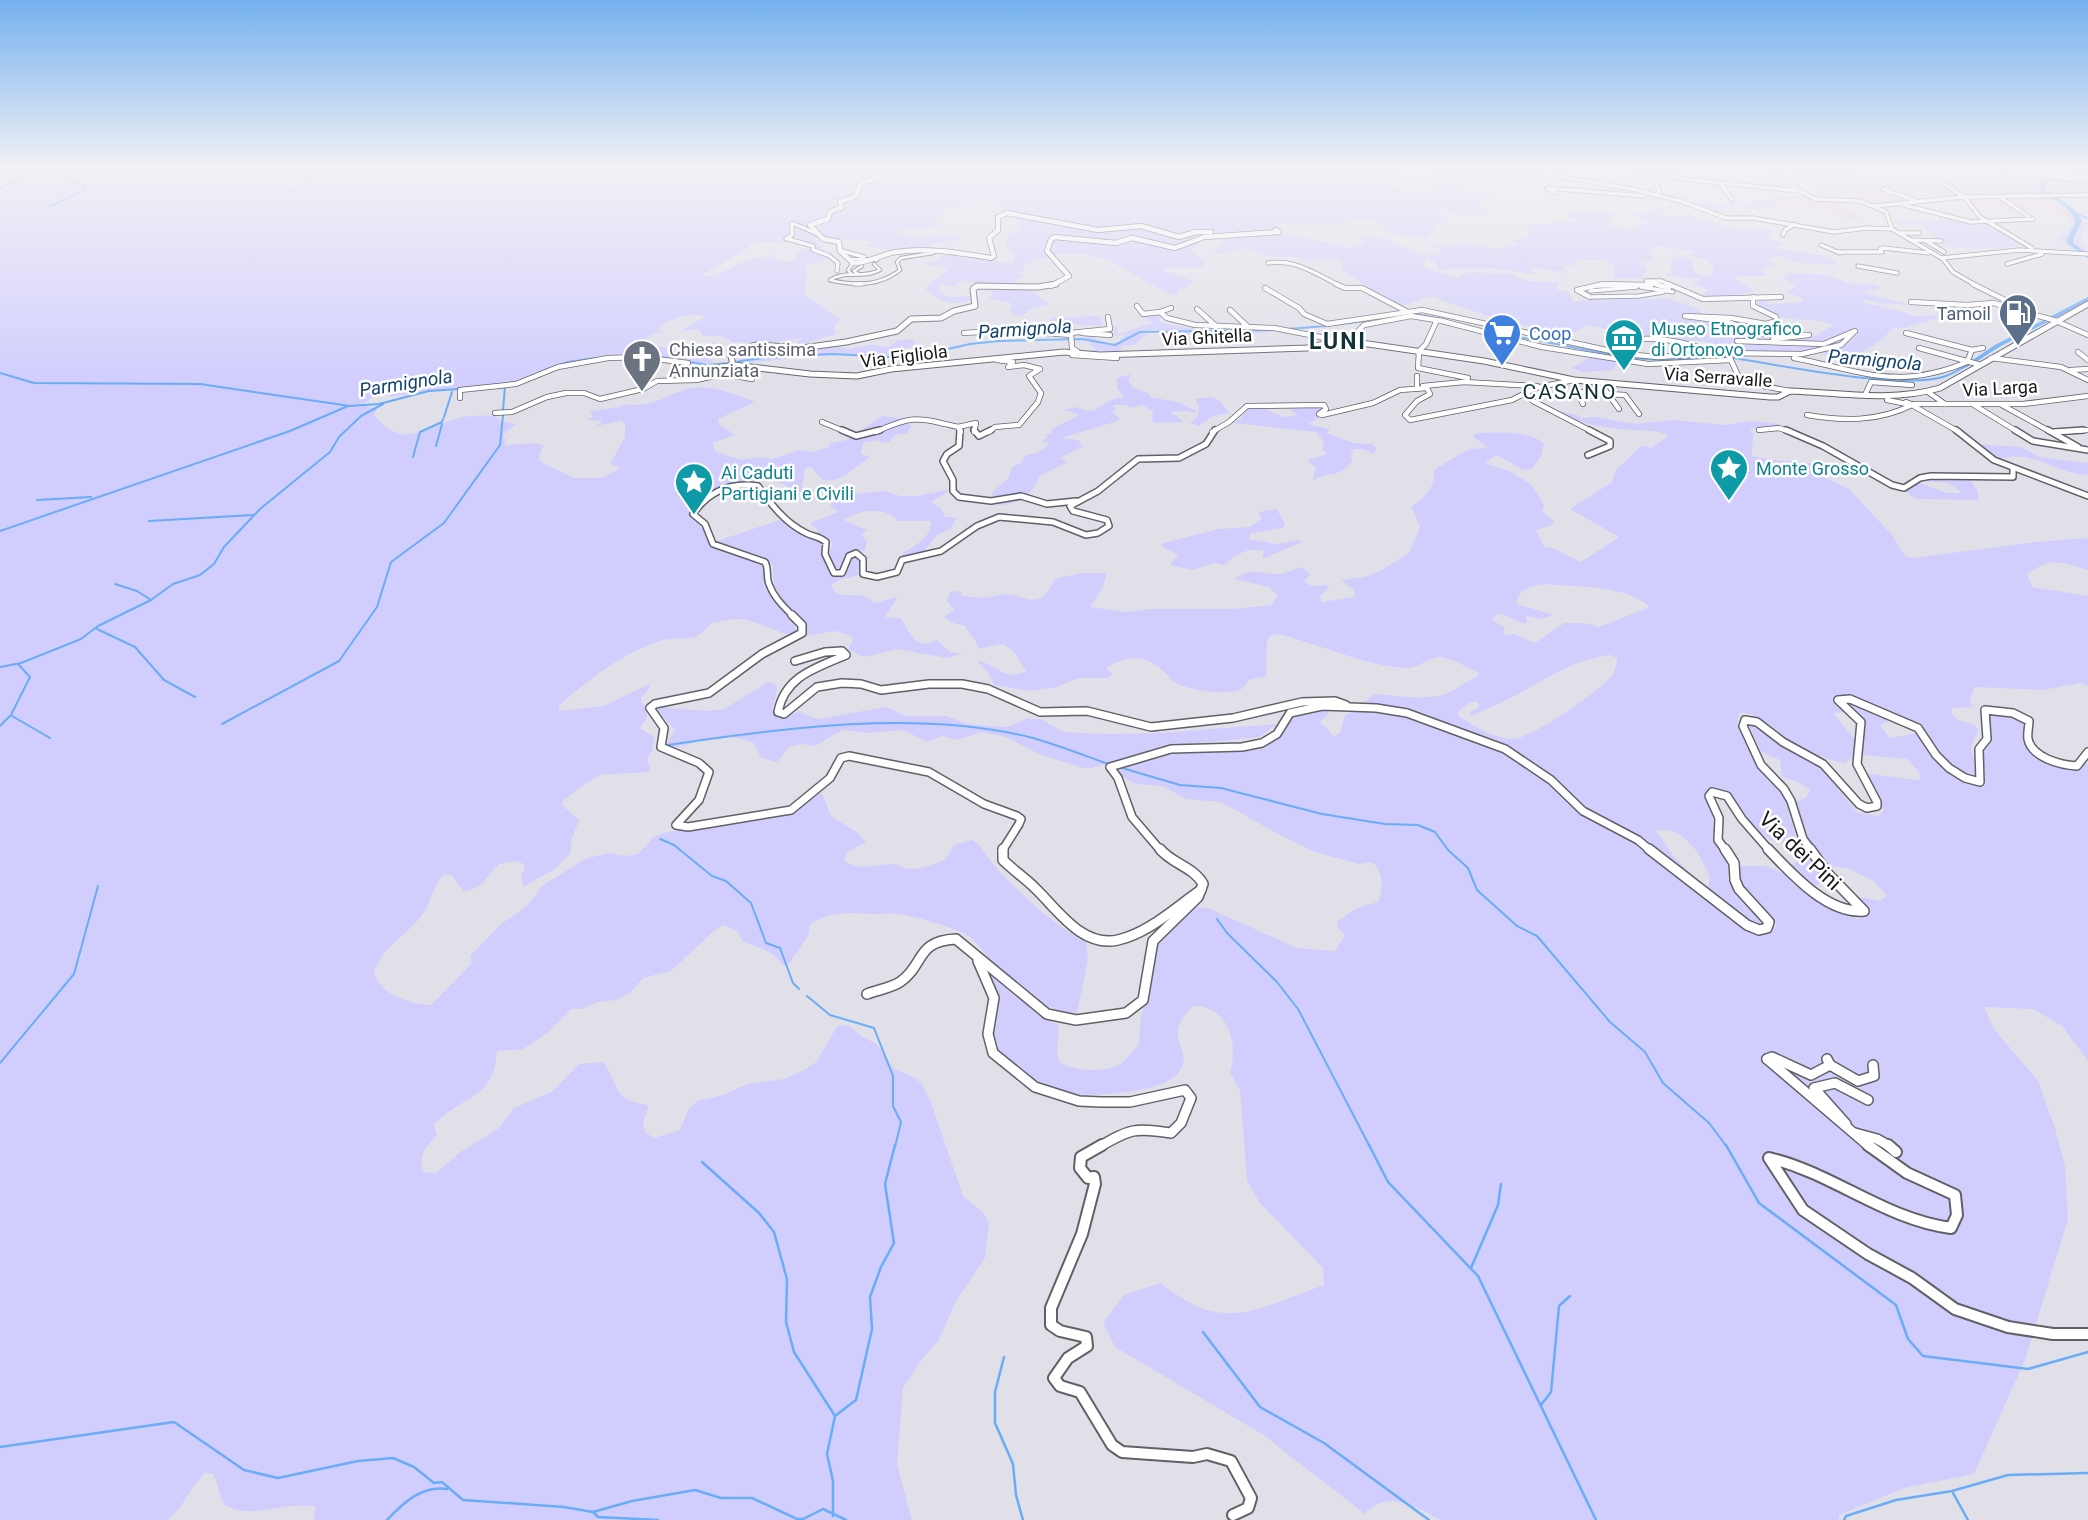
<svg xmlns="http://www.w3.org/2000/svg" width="2088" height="1520" font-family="Roboto,sans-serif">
<rect width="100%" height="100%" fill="#e1e0e9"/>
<g fill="#e4d1e1">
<path d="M1784,173L1882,175L1892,177L1905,186L1908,185L1896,177H1927L1959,197L1938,195L1906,197L1881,188L1902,198L1891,201L1899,204L1873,205L1857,199L1838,200L1860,216V220H1846L1830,211L1780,208L1766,202H1777L1823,192L1811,184L1820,181L1793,179Z"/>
<path d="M1930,177L2042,181L2038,185L2046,197L2065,207L2070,216L2048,211L2021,210L2000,197L2019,210L1979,213L1967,198L1957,190Z"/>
<path d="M2052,181L2088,183V194L2053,196L2046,192L2044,183Z"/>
</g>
<g fill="#d1cefe" fill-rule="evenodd">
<path d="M0,169H1337L1347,171L1363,169L1365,172L1395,174L1401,178L1368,180L1360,184L1392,185L1414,193L1444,192L1415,188H1434L1432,186L1455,181V178L1445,179L1431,176L1437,171L1478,174L1477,178L1484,179L1470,184V181L1462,178L1468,181L1463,184L1469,187L1457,188L1474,193L1503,190L1494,196L1482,200L1480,204L1488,211L1473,215L1458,214L1441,208V214L1449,220L1426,224L1437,228L1433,230L1435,233L1428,235L1430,238H1428L1395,235L1392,232L1383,230V224C1365,218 1352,222 1333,224C1311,226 1294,216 1273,230L1350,248L1363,244L1362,237C1388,232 1407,256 1437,256L1442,249L1432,246L1467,244L1498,249L1520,244L1512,240L1529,237L1526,228L1528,225L1578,221L1561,212C1580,207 1597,210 1617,214L1608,218L1613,223L1601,225L1637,229V225L1649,223L1639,217L1623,215L1648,213L1671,205L1672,208L1661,211L1659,215L1691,216L1743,231L1777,230L1780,231L1771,232L1769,238L1782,243L1775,248C1794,254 1818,250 1836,261V265L1800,263L1776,256L1769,260L1776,265L1760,270L1767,276H1739L1733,278L1755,291L1729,297H1701L1708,290L1691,283L1701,279L1665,275L1672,270L1670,261L1681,256L1690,260C1695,271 1695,278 1710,275L1714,269L1708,260L1689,256L1697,252L1655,245L1654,248L1647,251L1654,260L1639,262L1647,267V272L1641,275L1648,279L1613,278L1614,265L1603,260H1577L1574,262L1576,265H1562L1568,273L1529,267L1535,273L1532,274L1494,268L1439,269L1434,260L1426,258L1424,266C1433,274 1448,273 1457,278L1468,272L1512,274L1526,281L1558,282L1557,288L1554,289L1569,292L1571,299L1575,302L1590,299H1670L1694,307L1702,313L1736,317L1806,336H1815L1833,325C1806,314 1776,327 1753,303L1773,299L1765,302L1769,304L1801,302L1803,299L1786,291L1797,286L1783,279L1788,273L1829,275L1847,283L1878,285L1880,289L1861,292L1911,305L1877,303L1864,299L1865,303L1905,312L1912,316L1935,315L1942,317L1904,328H1893L1883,339L1849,361L1818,352L1786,354L1729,351L1703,341L1665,340L1586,325L1569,335L1559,334L1491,317L1430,296L1396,308L1369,296L1365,285L1341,269L1344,264L1339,260L1310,261L1293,257H1274L1246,248L1216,255L1214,253L1224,242C1212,234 1200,226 1186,232L1201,243L1190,250L1205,261V265C1192,271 1175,264 1162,270L1194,281L1186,288L1178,289V293L1174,295C1142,283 1111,254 1075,253C1057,252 1040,260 1023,265L1025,269L1019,273L1026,277L1014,281L1034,286L977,285L965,280L954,286L940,285L938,288L940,292L949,297L971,296L970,301C954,306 935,301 925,288L949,269L917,262H933L948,253L957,254L964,259L1013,263L1015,256L1006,246L1008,235L1018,230L1019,224C1010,213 1001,201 986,199L944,212L935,223L939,227L897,231C910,242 941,234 957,234L962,239C929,243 899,257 865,245L870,243L864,240L813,239L829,255L827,259L805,266L807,274L804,294L841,320L834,325L836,334L799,345L796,343L802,338L768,343L733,342L721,336H703L699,329L680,331L705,317C691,312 667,319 657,330L663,331L650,335L645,342C666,351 697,349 715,363L683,362L635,355L608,356L556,366L518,382L392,396H374L362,405L377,409L374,415C404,450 421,429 455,419C468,415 482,415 495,416L498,420L516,424L503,435L506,445L536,443L544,446L540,452L539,461L574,478H602L621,468L610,464L625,437V424L621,421L596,426L603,421L585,420L593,417L590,411L621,407L624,404C653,408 662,397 687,389C710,383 737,395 755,402L718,419L719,424L735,435L713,443L715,451L741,460L761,457L772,459L800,450L811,452L828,448L831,443L846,440L882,416L904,419L911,426L907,433L895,435L889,442L883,443L877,440L863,443L861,454L871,457C858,464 840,484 824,480C819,478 815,471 811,467L805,468L801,493C792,491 785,484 777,482C755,476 706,494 692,511L712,545L761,563C767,576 765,589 774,601C782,612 794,619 797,633L789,635C774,631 753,619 738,619C734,619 714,622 712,623C705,628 703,634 695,637C685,640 674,637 663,640C624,652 588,679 559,706V711L604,706L649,684V689L641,698V703L646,706L647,718L640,728L654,737L652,751L647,759L651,769L648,772L599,775L563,800L562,805L579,820L572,838L570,854L555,869L523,887L521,877L525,866L519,861L499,864C487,876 482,890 463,891L452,875H443C432,887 432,901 423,914C408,935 380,948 374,974C382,995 410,1004 431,1005L472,963L470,956L501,924L528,905L542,886L585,859L608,853L626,856L638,854L654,837L663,833L786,813L822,793L831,816L858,833L866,842L846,853L844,860C859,872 875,864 893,864C899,864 903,868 909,869C920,869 936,864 946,859L954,845L972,840C983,846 985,855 993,864C1012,886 1060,932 1086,941L1088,959L1077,1013C1046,1014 1016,985 995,965C985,955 978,942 965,934C952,927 914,916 898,914C889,912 880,915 871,914C851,913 827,911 810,925L808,936L788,965H783C773,951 759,947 743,942L737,931L724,925L716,929L671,971L643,978L631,992L616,1000L598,1002L582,1009H571L547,1033L523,1049L497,1051C494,1102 460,1095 434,1125L437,1135C426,1147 417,1156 424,1172L435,1174L459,1153L498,1129L514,1108L552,1092L579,1064L603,1062C622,1087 609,1099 649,1105L643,1123L645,1132L654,1138L680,1130L688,1110L697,1101L723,1095L748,1084L784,1079L806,1069L816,1062L838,1025L850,1026L860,1035L878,1045L894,1069L914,1077L922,1084L931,1102L963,1196L983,1212L989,1223L985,1258L955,1303L939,1340L920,1362L903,1388L897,1464L912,1520H314L315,1506C280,1502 250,1520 225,1505C218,1496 219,1483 213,1474L205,1473C190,1487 184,1507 168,1520H0V175L15,174L0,172ZM787,237L810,245L796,253L795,259L791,262L773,258L776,255C767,256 757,257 748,260C732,265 718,279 700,276L739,254L754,242H785L774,239Z"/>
<path d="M2001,173L2013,177L2070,180L2074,183L2046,182V192L2053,196L2045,195L2038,190L2037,183L2040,181L2038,180L1898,176L1896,178L1908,185L1806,194L1905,185L1881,175L1999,177Z"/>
<path d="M1799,195L1802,196L1789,201L1766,202L1780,208L1743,209L1739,204H1733L1734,209L1725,208L1720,213L1686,202L1743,203Z"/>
<path d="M2046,197H2056L2076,210L2088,211V214H2084L2088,219H2081L2088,225L2085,227L2079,244L2086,248L2088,254L2076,253L2057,239L2074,224L2065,216L2069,215L2065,207Z"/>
<path d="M1938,218L1986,223L2023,245C2004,247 1965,252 1948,245C1938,241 1930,230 1920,226C1914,224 1905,226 1898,225L1894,220H1940Z"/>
<path d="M982,289H1029L1049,304L1029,310L1024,315L1014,316L1010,311L1012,303L989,299L994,293Z"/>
<path d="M1158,314L1162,317L1158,320C1175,333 1250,328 1275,329L1279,331L1218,337L1199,333L1176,335L1189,330H1150L1135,345L1121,346V351H1092L1096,348L1090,345L1091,342L1084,341V335C1101,337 1100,347 1122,342L1120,339L1126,335L1110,336L1115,331L1113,325L1117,327V333H1122L1153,323L1144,316Z"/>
<path d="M1100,316L1103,326L1066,324L1065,328H1053L1050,318Z"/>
<path d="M911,339L916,343L910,348L895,349L890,356L833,355L752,362L737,359L759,353L800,352L834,346L848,349L870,345L889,347L898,340Z"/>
<path d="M1593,356L1619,361L1613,370L1582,372L1571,368Z"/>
<path d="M1131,374L1128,380L1132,387L1148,393L1150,397L1177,402L1195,410L1196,413L1187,411L1171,412L1184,422L1154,423L1152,421L1153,412L1143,405L1130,408L1126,405H1112L1116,409L1112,412L1119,418L1118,421L1061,438L1078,440L1083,446L1060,458L1067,462L1040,476C1034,492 1020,505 998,505L991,493L1008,479L1012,467L1021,463L1026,455L1037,453L1050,444L1042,441L1047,438L1046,434L1051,433L1053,428L1078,416V414L1063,410L1076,407L1088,411L1095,410L1110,400L1125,397L1117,389V378Z"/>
<path d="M1212,397L1220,401L1229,413L1213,416L1199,426L1190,423L1198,416L1199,406L1195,399Z"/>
<path d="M1261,407L1283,417L1298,415L1287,407H1322L1316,413L1320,418L1309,423L1310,425L1330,429L1327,433L1353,443L1372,444L1377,448L1373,454L1362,449H1354L1351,454L1352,461C1335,481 1332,469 1312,481L1316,468L1307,460L1328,454L1322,450L1324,442L1316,432L1233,423L1241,418L1246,408Z"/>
<path d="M1551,410L1578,415L1581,418L1596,417L1635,424L1673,420L1724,425L1753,421L1779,424V426L1750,429L1753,434L1752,456C1775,462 1797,460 1820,465V475L1849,489L1892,535L1905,556L1913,558L2035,542L2088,538V570C2060,562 2052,557 2027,574L2032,587L2088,596V686L2080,683L2043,690L1974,687L1970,703L1973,707L1952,708L1951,712C1955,721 1964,722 1973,724L1978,729L1971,748L1978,776L1974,780L1965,776L1939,755L1923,728L1850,696L1836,697L1838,705L1845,712L1833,713L1855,740V755L1845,763C1823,760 1801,749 1782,737C1769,729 1756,710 1739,713L1737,725L1752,757L1784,795L1797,840L1826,879L1815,886L1791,865L1801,859L1792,845C1784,842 1772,842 1765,837C1745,826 1736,781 1708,789L1706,793L1713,809L1714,837L1727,858L1728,879L1761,919L1760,925L1756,926L1708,891C1707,884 1711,881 1709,875C1701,854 1681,823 1656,831L1675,858L1700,883L1637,837L1586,811L1548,773L1516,752L1418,715L1425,713L1367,705L1366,701L1374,694C1399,695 1422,702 1448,693C1459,689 1467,680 1478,676L1479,673C1472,669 1446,656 1439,657C1426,658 1419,669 1404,668C1374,666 1343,654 1315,645C1300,641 1289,635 1273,634L1267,640L1266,677L1250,679C1247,682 1246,685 1243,688C1231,697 1190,690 1178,684C1170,680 1165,671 1157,666C1141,653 1122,658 1106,668L1113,674L1108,678H1079L1057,687L1029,691L994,685L989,674L977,661C996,663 1003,682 1026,671L1015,653L1003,644L977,649L978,645L965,626L953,623L944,617L954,610L947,601L950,592L961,591L962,595C976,599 987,598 999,595C1024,590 1037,617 1055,579L1081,573H1107L1102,589L1090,607L1127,612L1149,609H1232L1271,605L1278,596L1269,587L1234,579C1255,566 1259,574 1278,574C1285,574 1294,569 1300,567L1310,574L1304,582L1312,586L1330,585L1320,597L1322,602L1354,597V590L1341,580L1365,577L1380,571L1409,553L1420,527L1411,507C1425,497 1435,489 1434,470L1467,450L1488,447L1473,437L1475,433C1498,433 1524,429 1544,443L1541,457L1531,469L1523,470L1497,455L1484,463L1509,471L1532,485L1544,505L1542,512L1554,521L1550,526L1536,530L1544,547L1553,548L1581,562L1619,537L1570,509L1612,482L1615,471L1642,445L1651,448L1669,436C1655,429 1646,431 1631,430C1603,428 1575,423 1551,410ZM1548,584C1581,588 1623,584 1650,607L1599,627L1584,623H1564L1535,643L1515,634L1503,635L1505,628L1493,620L1496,615L1502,614L1524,624L1527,622L1526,616L1542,619L1551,616L1552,614L1516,604C1520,586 1533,586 1548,584ZM1610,655L1617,658C1617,663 1615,669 1613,674C1605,688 1529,740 1513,739C1493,738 1474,727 1458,715V711L1471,702H1478L1479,707L1470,712V717C1486,709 1503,702 1520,693C1552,675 1572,661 1610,655Z"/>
<path d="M1976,444L2021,447L2039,457L2088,463V475C2055,474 2030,447 1998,460Z"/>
<path d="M1922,478H1969L1977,490L1979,500L1916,499L1901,488L1920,483L1947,493H1962L1949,483L1924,481Z"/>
<path d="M951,489L931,502L941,508L945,517H957L950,529L937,535L922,554L902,557L904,552C917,545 932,536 931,521H898C885,506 860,509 844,520L867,530L861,535L867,541L865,550L846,554L840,571L834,566L829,552L833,544L817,532V529L810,523L838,512L831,507V503L853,494L885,491L900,496H917Z"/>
<path d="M1277,509L1285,525L1283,528L1251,533L1249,539L1276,544L1298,540L1302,542L1265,558H1262L1264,551C1248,546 1233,556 1224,565L1214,563L1193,570L1170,565L1178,555L1161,546L1163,543L1219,529L1250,527L1262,518L1258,512Z"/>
<path d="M780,520L820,539L833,574H844L855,554L861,557L858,575L839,580L831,585C839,606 859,585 873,603L898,597L885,617L900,618C910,629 912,652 937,640L950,652L963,654L946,658L897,649L864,657L848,649L853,640L852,636L834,631L807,636V623C785,604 771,596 773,565C757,550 733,554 717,541Z"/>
<path d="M768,682L776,684C779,695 771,704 773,715L779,718L799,712L818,719L886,707L906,716H947L966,724L1007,727L1026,719H1041L1063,732L1107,734L1159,733L1277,724L1260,737L1160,747L1092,768H1083L1039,754L1006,737L982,732L957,740L942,736L927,742L903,730L868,733L842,730L815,746L803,744L789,747L777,762L761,758L754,743C721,729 703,743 671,748L667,744L675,730L657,710L659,707L706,711L724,709Z"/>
<path d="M1842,700L1892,719L1880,725L1890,738L1918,733C1930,754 1957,793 1986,784L1982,753L1991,739L1985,714L2007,713L2022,720C2025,727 2022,731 2023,737C2026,753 2060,767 2074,770L2083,763L2088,765V1061L2062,1026L2033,1009L1984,1007L1994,1029L2038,1081L2055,1128L2065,1166L2068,1219L2025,1360L1974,1474L1904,1488L1839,1515V1520H1440C1419,1507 1385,1489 1365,1514L1262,1434L1115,1347L1103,1323L1125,1294L1161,1283C1224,1335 1256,1309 1324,1285L1323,1268L1259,1202L1247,1180L1240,1091L1230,1072C1239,1043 1228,1006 1193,1006C1160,1038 1193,1048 1181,1069C1174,1082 1156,1086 1144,1089C1097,1098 1055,1100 1017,1068C1011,1063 1001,1057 997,1050C987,1035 1001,1013 997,997C996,989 991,980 988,972L1038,1015L1059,1025L1057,1054L1060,1063C1075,1071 1109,1074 1123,1062C1129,1057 1133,1050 1139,1045L1140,1023L1159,940L1189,910L1198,907L1208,908L1297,948L1335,951L1345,935L1338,928L1337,922L1357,908L1378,902C1384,890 1383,871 1372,862L1359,864L1315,852L1280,835L1221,802L1186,799L1162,786L1136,784L1118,774L1123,764L1157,752L1265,745L1284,732L1295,713L1328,708L1329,714L1320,722L1334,736L1340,733L1345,715L1353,711L1411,717L1510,754L1540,775L1582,814L1629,838L1740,924L1751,931L1769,933L1777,925C1765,905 1742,895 1737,871L1741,866H1765L1789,875L1835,911L1858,919L1868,914L1858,899L1859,897L1880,901L1887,896L1874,881L1847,868L1829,866C1812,845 1801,829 1795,802L1806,798L1810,790L1801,783L1782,777L1780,760L1761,752L1749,725H1757L1776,742L1819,765L1857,812L1879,816L1884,810L1864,773L1916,780H1920L1921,774L1907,759L1863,755L1865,723L1844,705Z"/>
</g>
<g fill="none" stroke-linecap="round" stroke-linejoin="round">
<g stroke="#69acf7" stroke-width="2">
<path d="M0,188L44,169"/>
<path d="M290,191L307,184L306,173L302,169"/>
<path d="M50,206L83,191L85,185L68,178V173L52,169"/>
<path d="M2074,213L2088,218"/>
<path d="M1412,313L1441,319"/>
<path d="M1333,325L1365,321"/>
<path d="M1287,329L1327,326"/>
<path d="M1497,333L1630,358L1662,360L1727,357"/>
<path d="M652,356L667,358"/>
<path d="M1733,358C1781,365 1904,391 1946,376C1954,373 1962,368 1970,364"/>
<path d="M690,362L707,365L729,363"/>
<path d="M734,362L769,357L832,354L908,358L970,344L999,341L1082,339L1115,345L1140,332L1268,330"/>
<path d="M545,370L568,362L597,358"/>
<path d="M0,373L34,383L200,384L350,406L379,404L429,391L459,389"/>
<path d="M503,411L505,386"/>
<path d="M444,417L452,392"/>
<path d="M436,446L442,424"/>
<path d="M413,457L420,432L442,422L443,419"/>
<path d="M37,500L91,497"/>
<path d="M149,521L253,515"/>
<path d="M0,531L290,431L348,406"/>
<path d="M115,584L137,591L151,600"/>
<path d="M97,629L135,647L164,680L195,697"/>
<path d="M0,667L21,663L81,639L98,626L151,600L173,584L200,575L214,564L224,547L260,509L330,452L339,437L361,416L383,404"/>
<path d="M12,716L50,738"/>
<path d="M222,724L339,661L377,607L391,562L444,523L500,445L503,415"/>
<path d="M0,726L11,715L30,677L18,664"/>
<path d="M668,745C782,728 919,709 1033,738C1058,745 1083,755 1108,764"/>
<path d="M1122,768L1180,785L1221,788L1322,814L1385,824L1418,825L1435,832L1448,850L1468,868L1477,890L1517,926L1537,936L1610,1022L1645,1052L1663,1083L1709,1123L1727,1147"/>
<path d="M660,839L674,845L712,876L726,881L751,903L766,943L780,948L793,983L799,989"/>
<path d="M1217,919L1227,933L1277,982L1298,1009L1370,1147"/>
<path d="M807,996L830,1015L874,1028L893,1076V1106L901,1122L895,1147"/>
<path d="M0,1063L74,974L98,886"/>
</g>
<g stroke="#69acf7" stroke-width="2.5">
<path d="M1369,1145L1388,1182L1478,1276L1596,1520"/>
<path d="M1726,1145L1759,1203L1896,1305L1908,1339L1923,1356L2028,1369L2088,1352"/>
<path d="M702,1162L759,1213L774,1232L787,1279L786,1322L794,1352L835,1416L827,1454L833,1481V1516"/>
<path d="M1471,1268L1498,1205L1501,1184"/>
<path d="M1203,1332L1260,1407L1324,1443L1429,1520"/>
<path d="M1004,1357L995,1392V1423L1013,1464L1016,1495L1023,1520"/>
<path d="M1541,1405L1551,1392L1559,1306L1570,1296"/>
<path d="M835,1416L856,1400L872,1329L870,1297L881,1267L894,1243L885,1184L895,1145"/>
<path d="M0,1447L174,1422L244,1470L278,1478L358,1461L393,1458L414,1467L434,1483L442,1482L463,1500L564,1507L593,1512L632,1501L695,1490L721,1498H752L797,1519H803L823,1509L846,1520"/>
<path d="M1953,1493L1968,1520"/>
<path d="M594,1513L598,1517L658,1520"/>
<path d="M387,1520C403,1503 422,1485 447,1489"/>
<path d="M1844,1520L1846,1516L1896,1500L1952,1491L2008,1475L2088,1473"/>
</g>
<g fill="#69acf7" fill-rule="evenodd">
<path d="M2046,179L2088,181V183L2049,181L2044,184L2045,191C2060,199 2074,206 2082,221L2073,239V243L2088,254V258L2068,244L2067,239L2076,221C2068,206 2054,200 2041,192L2040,184Z"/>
<path d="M2088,297V301L1999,347L1973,364L1968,363L1995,345Z"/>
</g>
<defs>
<g id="pedestrian-far1">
<path d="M850,259L877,260"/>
<path d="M858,274L854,271L862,266"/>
<path d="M852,275L848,270L853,263"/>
<path d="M830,280C854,286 880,286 900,270L897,262L901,258L933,253"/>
<path d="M830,280C844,270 863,279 880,270L874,264"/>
</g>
<g id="pedestrian">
<path d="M854,284H862"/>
<path d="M1641,287L1673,292"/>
<path d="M1590,291L1637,287"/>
<path d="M1590,297L1639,296L1663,292"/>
</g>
<g id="minor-far5">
<path d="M1471,169L1539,173L1632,189L1680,201L1726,218H1753L1834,232L1867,228L1892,229L1943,259L1953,272L1977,286"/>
<path d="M1636,169L1690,180L1799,191"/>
<path d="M1773,169L1781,172L1840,174L1846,172L1843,170"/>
<path d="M1781,172L1790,178L1793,187L1815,199L1860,201L1886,212L1892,229"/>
<path d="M1644,174L1656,182L1659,192L1656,196"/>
<path d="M1720,183L1732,200"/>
<path d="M1946,185L1964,197L1980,217L2032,248"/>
<path d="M1883,189L1914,200"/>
<path d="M1556,193L1547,188L1644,196"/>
<path d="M2000,197L2028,216"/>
<path d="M1904,205L1971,222L2033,219"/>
<path d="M1874,206L1964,197L2088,195"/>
<path d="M1899,233H1919"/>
<path d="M1783,235L1785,230L1795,224"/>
<path d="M786,239L792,235V223L820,235"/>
<path d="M788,239L813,246V250L828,255L838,263L837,271"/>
<path d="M1910,240L1941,241"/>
<path d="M1926,241L1944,252"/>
<path d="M1821,245L1840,253"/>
<path d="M839,250L864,257"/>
<path d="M1838,252H1882L1880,249L1884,248L1928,253"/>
<path d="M1942,258L2019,250L2088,254"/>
<path d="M1268,263C1295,259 1317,274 1340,286"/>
<path d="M2007,264L2042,254"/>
<path d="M1858,266L1897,273"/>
<path d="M1596,286L1651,285"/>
<path d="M1661,286L1646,281H1662L1672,286"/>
</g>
<g id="minor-far4">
<path d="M1336,284L1345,288H1362L1406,311"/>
<path d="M1655,284L1669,288"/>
<path d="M1668,284L1703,299L1781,297"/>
<path d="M1973,284L2035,315L2057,321"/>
<path d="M1265,288L1299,308L1304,314L1327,324L1422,310L1625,354L1658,357L1721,353L1802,354L1841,345L1855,331L1824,344L1737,341"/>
<path d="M1590,297L1577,290L1603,284L1651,285"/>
<path d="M1753,297V306L1776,317L1777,321L1766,324L1731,318L1685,316L1724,321L1762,334L1809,335L1773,339"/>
<path d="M1911,302L1967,305L1994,303L2027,314"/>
<path d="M1137,306L1143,314L1160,312L1167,318L1195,325L1274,328L1336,340"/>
<path d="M1197,309L1216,326"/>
<path d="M1230,310L1247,326"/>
<path d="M1160,312L1171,308"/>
<path d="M1437,320L1426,344L1419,351L1418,368L1468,378"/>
<path d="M2056,321L2088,335"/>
<path d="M2022,322L2037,316"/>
<path d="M964,333L1007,330L1071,335"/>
<path d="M1070,333L1110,329L1108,317"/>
<path d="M1082,333L1110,335"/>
<path d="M1906,333L1972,350"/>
<path d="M1071,334L1072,348L1077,351"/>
<path d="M1348,341L1364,325L1411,316L1442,321L1542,347L1648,364L1731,360"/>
<path d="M1919,348L1981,365"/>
<path d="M2078,352L2088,360"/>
<path d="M1072,355L1117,358"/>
<path d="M1632,355L1627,341C1654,335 1684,342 1710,351"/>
<path d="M1730,358L1741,382L1790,391"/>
<path d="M1794,358C1861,371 1898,391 1967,362L1972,350L1983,348"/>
<path d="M1991,358L2061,367L2088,380"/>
<path d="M2071,370L2088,369"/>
<path d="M1417,376V387"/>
<path d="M1423,386L1464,382L1537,386"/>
<path d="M1606,391L1619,409"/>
<path d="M1528,392V397L1533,401L1593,432"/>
<path d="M1928,392L1945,404"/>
<path d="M1608,394L1625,395L1639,414"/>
<path d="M1865,395L1871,382L1912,385"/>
<path d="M460,398V390L516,384L558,367L608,358L641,357L688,363"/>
<path d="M1887,400L1907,404"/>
<path d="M1906,402L1914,405L1905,403Z"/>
<path d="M1583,404L1578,393L1603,387"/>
<path d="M1914,404H2023L2088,396"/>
<path d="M1974,405L2018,432"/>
<path d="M2002,405L2051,432"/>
<path d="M495,413L512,412L547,397L566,393H584L600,399L643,389L657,381L696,380L724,374L752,379L731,371L697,373L675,368L702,369L737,365"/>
<path d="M1807,415C1843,421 1878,422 1912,405L1959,432"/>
<path d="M822,422L846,432"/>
<path d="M1759,430L1779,428L1791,432"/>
<path d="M876,432C914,414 919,418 958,427"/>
<path d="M961,432L958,427L976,423L974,432"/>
<path d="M989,432L995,427L1019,425L1038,402L1041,393L1029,376L1040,369L1024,365L1008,367L1013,362L997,360"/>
<path d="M1212,432L1229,422L1247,406L1324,405L1326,409L1319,414L1322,415L1373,403L1400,390L1427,388L1430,394L1417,401L1405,415L1410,420L1512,400L1535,388L1574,380"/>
<path d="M2054,432L2088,430"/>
</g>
<g id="minor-far3">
<path d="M842,430L856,436L880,430"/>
<path d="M960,430L959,446L947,454L943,461L953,480V491L959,497L991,501L1021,496L1047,504L1076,501"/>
<path d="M974,430L979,436L991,430"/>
<path d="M1786,430L1823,446L1892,485L1904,488L1920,478L1931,476L2013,477V469"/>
<path d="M1956,430L1994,460L2088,496"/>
<path d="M2015,430L2033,441L2088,450"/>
<path d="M2048,430L2078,447"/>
<path d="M2054,432L2083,430"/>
<path d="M1588,455L1610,446V441L1589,430"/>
<path d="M794,617C784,607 774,598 769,584C766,577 769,569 765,562L713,544L705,524L693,514C709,491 731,482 758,486C771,504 785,523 806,533C814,537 819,536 826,542L825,554L834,573H842L849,556L856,553L863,559V574L877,577L897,572L902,560L941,551L977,526L999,517L1053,522L1086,535L1098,533L1109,526L1107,520L1073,511L1070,506L1098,491L1138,459L1179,458L1206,444L1215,430"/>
</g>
<g id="minor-far2">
<path d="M792,615L802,625V633L762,654L709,693L655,704L650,708L664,728L661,747L699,763L709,772L699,800L676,825L688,827L791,810L830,778L841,758L849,756L929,772L984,804L1017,816L1021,819L1019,824L1002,851"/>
<path d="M795,661L825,652L842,651L846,655C816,668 785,676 778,712L784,714L817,687L842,683L861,684L881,690L929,684H962L988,689L1040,712L1087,711L1151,727L1233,718L1302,702L1335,701L1346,705"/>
<path d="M1161,851L1132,817L1118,778L1110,767L1171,749L1242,747L1262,743L1277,734L1290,713L1322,706L1376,708L1407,713L1505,749L1551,780L1583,811L1638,840L1651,851"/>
<path d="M1726,851L1718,840L1719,818L1709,796L1712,792L1727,796L1742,819L1770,851"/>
<path d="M1812,851L1803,839L1791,801L1784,789L1761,765L1743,726L1745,720L1757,722L1783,742L1823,764L1859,804L1867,808L1877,806V802L1857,764L1861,722L1838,700L1850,699L1918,728L1936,755L1949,768L1965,778L1980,782L1979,749L1987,739L1985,710L2013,713L2029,721C2029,727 2027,733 2028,739C2032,758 2061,765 2077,766L2088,752"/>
</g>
<g id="minor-far1">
<path d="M1003,849V860C1013,870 1025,878 1035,888C1058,910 1082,948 1118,940C1149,933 1176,907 1201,890"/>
<path d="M1649,849L1747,925L1759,930L1767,928L1769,922L1739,889L1735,880L1734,863L1725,849"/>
<path d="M1768,849C1792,874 1827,914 1864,911L1828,874L1810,849"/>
<path d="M978,961L994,998L988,1034L993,1053L1035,1087L1079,1101L1101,1102H1130L1185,1090L1191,1098L1181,1123L1171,1133C1135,1127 1130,1129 1099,1147"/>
<path d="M867,994C877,990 891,988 900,982C925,965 915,941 956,939L1047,1014L1076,1020L1126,1013L1143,1000L1153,941L1198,897L1203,884C1195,868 1171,863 1160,849"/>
<path d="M1767,1059L1870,1147"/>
<path d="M1767,1059L1772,1057L1811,1075L1830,1065L1827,1059"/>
<path d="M1830,1065L1858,1081L1874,1076L1873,1065"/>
<path d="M1846,1124L1814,1088L1835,1083L1868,1100"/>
<path d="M1855,1133L1877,1139L1891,1147"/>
</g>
<g id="minor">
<path d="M1102,1145L1081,1157L1080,1168L1088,1178L1094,1177L1095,1184L1082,1234L1051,1308V1325L1060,1331L1086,1337L1087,1346L1068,1358L1054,1378L1060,1386L1080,1392L1112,1445L1122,1452L1193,1457L1207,1454L1231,1461L1251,1498L1248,1508L1233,1515"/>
<path d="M1868,1145L1907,1173L1955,1195L1957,1215L1951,1228C1884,1219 1833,1173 1769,1158L1803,1210L1868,1254L1912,1278L1955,1309L2008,1327L2053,1334H2088"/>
<path d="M1888,1145L1896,1152"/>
</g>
<g id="tertiary-far1">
<path d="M857,169L870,170L875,179L861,183L856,196L840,202L842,207L830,212L828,219L810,225L823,239L839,242L840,251L853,263C869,263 881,254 896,252C927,247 960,253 991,258L994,256L989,238L998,230V217L1007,213L1098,230L1141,226L1179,237L1196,232H1211"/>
<path d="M1051,286L1069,276L1047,251L1051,239L1055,237L1116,243L1132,238L1175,248L1204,237L1279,232L1276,230"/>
</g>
<path id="tertiary" d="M1056,284L1038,287L977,286L973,289L975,306L954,311L941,318L911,319L897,331L846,342L802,348L757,345L730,352L733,365L810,374L857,376L891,369L1064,352L1100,355L1307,348L1341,340L1484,361L1574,380L1770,397H1778L1790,391C1839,393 1893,402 1940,388L2088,304"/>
<path id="primary" d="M2081,169H2088V171L2081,170Z"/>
</defs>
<use href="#pedestrian-far1" stroke="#606067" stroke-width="4.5"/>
<use href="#pedestrian" stroke="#606067" stroke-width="5"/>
<use href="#minor-far5" stroke="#606067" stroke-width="5"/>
<use href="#minor-far4" stroke="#606067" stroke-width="6"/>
<use href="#minor-far3" stroke="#606067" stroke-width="8"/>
<use href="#minor-far2" stroke="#606067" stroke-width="10"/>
<use href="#minor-far1" stroke="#606067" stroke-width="12"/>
<use href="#minor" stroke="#606067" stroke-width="14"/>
<use href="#tertiary-far1" stroke="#606067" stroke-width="6"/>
<use href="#tertiary" stroke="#606067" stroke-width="7"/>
<use href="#primary" stroke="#aa7983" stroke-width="4"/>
<use href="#pedestrian-far1" stroke="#fff" stroke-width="2.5"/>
<use href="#pedestrian" stroke="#fff" stroke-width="3.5"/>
<use href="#minor-far5" stroke="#fff" stroke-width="3.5"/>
<use href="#minor-far4" stroke="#fff" stroke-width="4.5"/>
<use href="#minor-far3" stroke="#fff" stroke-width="5"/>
<use href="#minor-far2" stroke="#fff" stroke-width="7"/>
<use href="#minor-far1" stroke="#fff" stroke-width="9"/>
<use href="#minor" stroke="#fff" stroke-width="10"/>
<use href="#tertiary-far1" stroke="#fff" stroke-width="4.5"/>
<use href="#tertiary" stroke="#fff" stroke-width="5"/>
<use href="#primary" fill="#fbced6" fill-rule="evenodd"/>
</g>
<linearGradient id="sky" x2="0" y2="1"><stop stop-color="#75b1ee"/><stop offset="0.44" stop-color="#f2f1f5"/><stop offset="1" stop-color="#f2f1f5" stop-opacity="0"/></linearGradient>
<rect width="2088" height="382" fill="url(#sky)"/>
<defs>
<symbol id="fuel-pin" viewBox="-11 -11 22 30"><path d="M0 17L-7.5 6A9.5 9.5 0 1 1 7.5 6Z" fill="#5c6f8a" stroke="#fff"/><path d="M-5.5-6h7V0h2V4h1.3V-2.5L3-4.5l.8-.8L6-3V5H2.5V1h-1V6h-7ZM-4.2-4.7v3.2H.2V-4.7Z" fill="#fff"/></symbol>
<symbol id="supermarket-pin" viewBox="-11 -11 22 30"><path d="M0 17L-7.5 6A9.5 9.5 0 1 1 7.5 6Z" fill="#3f7fe0" stroke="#fff"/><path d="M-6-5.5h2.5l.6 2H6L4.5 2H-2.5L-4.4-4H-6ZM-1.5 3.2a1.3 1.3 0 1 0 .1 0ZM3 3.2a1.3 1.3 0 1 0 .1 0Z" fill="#fff"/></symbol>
<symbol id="museum-pin" viewBox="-11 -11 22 30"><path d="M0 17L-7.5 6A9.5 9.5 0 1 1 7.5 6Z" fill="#0f9aa8" stroke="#fff"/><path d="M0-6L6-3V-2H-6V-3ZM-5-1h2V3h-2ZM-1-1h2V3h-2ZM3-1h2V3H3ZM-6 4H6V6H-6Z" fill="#fff"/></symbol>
<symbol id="church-pin" viewBox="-11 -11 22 30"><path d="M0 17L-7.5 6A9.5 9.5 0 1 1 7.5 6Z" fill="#6b7280" stroke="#fff"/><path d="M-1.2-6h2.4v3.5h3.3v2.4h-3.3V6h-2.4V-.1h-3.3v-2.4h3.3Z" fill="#fff"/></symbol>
<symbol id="sight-pin" viewBox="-11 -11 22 30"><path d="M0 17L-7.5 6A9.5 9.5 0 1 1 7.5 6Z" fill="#0f9aa8" stroke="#fff"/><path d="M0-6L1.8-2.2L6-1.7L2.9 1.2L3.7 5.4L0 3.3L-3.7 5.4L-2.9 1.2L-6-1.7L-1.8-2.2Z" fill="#fff"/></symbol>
</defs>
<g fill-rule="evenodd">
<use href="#fuel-pin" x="1996" y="291" width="44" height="60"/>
<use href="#supermarket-pin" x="1480" y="311" width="44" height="60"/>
<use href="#museum-pin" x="1602" y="316" width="44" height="60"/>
<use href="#church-pin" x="620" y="337" width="44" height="60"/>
<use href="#sight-pin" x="1707" y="446" width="44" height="60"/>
<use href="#sight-pin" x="672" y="460" width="44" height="60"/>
</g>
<g text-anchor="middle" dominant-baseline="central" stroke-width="5" stroke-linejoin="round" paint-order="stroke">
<g font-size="18" fill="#4e5e75" stroke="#fff" text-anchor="end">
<text x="1991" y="313">Tamoil</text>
</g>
<g font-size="18" fill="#0d838f" stroke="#fff" text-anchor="start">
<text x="1651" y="328">Museo Etnografico<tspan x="1651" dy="21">di Ortonovo</tspan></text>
<text x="1756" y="468">Monte Grosso</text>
<text x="721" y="472">Ai Caduti<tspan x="721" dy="21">Partigiani e Civili</tspan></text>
</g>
<g font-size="18" fill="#366cbe" stroke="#fff" text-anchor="start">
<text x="1529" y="333">Coop</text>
</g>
<g font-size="18" fill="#19191c" stroke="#fff">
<text transform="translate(1207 337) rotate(-3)">Via Ghitella</text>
<text transform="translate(904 356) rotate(-7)">Via Figliola</text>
<text transform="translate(1718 377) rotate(4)">Via Serravalle</text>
<text transform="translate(2000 388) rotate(-3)">Via Larga</text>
</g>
<g font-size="18" fill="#5b616d" stroke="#fff" text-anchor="start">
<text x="669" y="349">Chiesa santissima<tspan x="669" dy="21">Annunziata</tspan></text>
</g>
<g font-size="19" font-style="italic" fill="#154473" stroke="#fff">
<text transform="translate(1025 329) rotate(-4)">Parmignola</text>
<text transform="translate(1875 360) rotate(5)">Parmignola</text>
<text transform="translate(406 383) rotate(-9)">Parmignola</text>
</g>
<g font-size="21" letter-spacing="2" fill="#103138" stroke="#fff">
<text x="1570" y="392">CASANO</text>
</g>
<g font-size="21" fill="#19191c" stroke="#fff">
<text transform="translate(1800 851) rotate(43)">Via dei Pini</text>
</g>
<g font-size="23" font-weight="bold" letter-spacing="2" fill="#103138" stroke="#fff">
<text x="1338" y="341">LUNI</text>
</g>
</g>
</svg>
